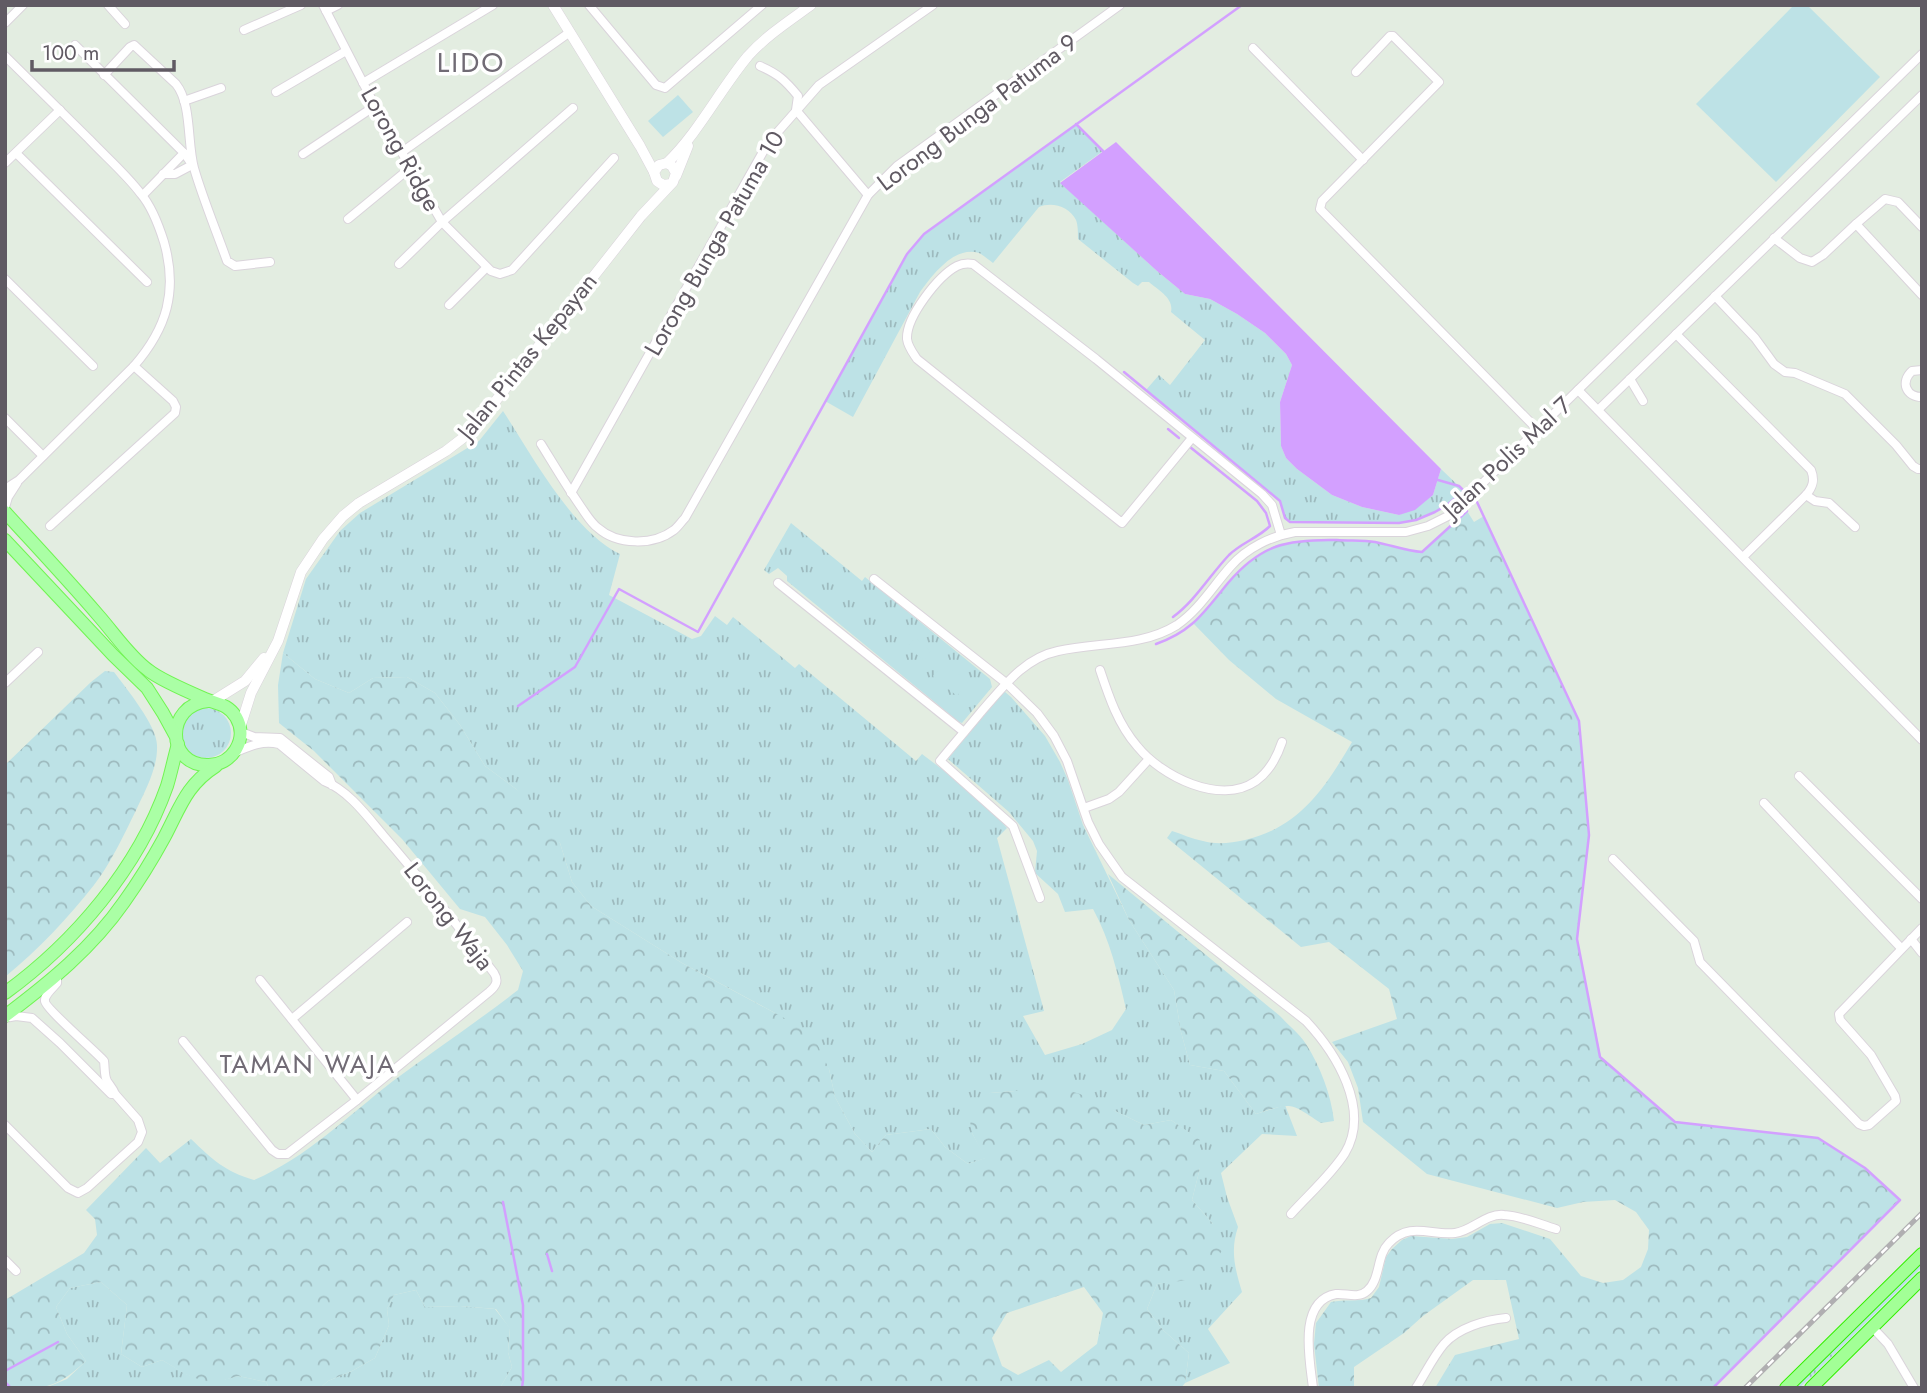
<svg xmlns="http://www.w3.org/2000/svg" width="1927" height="1393" font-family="Jost,sans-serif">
<defs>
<pattern id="grass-tufts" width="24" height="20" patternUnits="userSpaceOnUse" patternTransform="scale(1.75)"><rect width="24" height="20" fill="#bde2e6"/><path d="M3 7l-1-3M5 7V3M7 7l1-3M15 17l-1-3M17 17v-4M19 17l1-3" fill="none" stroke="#9dbabe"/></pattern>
<pattern id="forest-crowns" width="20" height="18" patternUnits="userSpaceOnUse" patternTransform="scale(1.75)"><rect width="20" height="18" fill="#bde2e6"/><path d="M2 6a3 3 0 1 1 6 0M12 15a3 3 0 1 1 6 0" fill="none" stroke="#9dbabe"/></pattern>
</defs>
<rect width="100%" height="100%" fill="#e3ede1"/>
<g fill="url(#grass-tufts)">
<path d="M1076,124L1103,151L1060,182L1157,271L1185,294L1210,299L1237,314L1265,333L1286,354L1292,365L1280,402L1281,446L1286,458L1297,469L1332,495L1362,507L1399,515L1433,495L1441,469L1464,491C1444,508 1425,519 1399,523L1290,522L1285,518L1280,501L1146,390L1159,375L1170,385L1205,340L1171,312C1174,298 1158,290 1149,282H1142L1138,286L1133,283L1078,239C1078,233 1078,225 1076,220C1070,207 1052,201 1039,207L993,263C989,260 983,255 979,253C954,245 932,276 920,292L853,417L825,401L907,254L924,234Z"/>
<path d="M503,411C531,454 573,532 620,554L609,595L692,639L701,636L715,616L727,625L733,617L795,668L799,664L916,761L922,754C952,777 983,799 1007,828L997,838L1044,1011L1023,1016L1045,1055L1082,1044L1112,1030L1126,1009C1118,974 1110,940 1093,909L1065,912L1058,894L1035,873L1037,851L1033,841L1009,812L948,759L1002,692H1005L1011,697L1045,736L1060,762L1068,780L1083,825L1129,920L1174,990L1181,1032L1190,1065L1224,1071L1256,1114L1285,1105L1297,1136L1262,1134L1221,1173L1227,1197L1238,1227C1230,1250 1235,1269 1242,1292L1208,1329L1230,1363L1185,1383L1189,1353L1163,1330L1147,1309L1157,1284L1179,1280L1213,1224L1192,1200L1200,1168L1199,1140L1171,1120L1144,1125L1115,1111L1015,1091L990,1093L972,1133L986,1158L968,1164L945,1147L931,1129L886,1135L872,1152L855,1134L835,1097L829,1069L775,1013L682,963L591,906L572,882L560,843L516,789L485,766L460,725L435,693L407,677L373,678L349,693L315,679L283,653L306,579L340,531L360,513L479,441Z"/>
<path d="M791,523L862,581L865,577L990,679L992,687L962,723L959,722L787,581V576L778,568L769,574L764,570Z"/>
<circle cx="206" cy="733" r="25"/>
<path d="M1922,1262V1267L1810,1378L1799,1388H1795Z"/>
<path d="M101,1282L127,1305L121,1354L142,1367L162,1360L186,1374L211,1383L238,1376L266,1382L269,1388H45L67,1379L86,1361L67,1334L56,1307L70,1288Z"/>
<path d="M416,1290L425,1307L460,1306L495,1309L510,1328L508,1352L512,1367L500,1388H320L328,1381L352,1371L375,1358L389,1325L387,1309L394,1295Z"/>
</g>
<g fill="url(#forest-crowns)" fill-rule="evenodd">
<path d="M1467,511L1474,522L1484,516L1579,721L1589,835L1577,939L1601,1057L1675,1122L1818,1138L1865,1168L1900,1200L1713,1388H1435L1455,1355L1519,1339L1506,1280H1473L1423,1316L1404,1333L1354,1367V1388H1319L1314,1344L1316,1323L1331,1302C1345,1299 1358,1302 1371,1298L1379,1287L1386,1257L1392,1249L1402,1240L1411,1236L1452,1239L1467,1237L1490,1224L1502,1223L1550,1239L1581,1276L1603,1283L1623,1280L1641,1267L1648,1249L1649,1230L1636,1212L1615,1200L1583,1202L1557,1208L1427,1174L1363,1122L1358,1088L1348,1062L1332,1042L1397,1019L1389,989L1329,942L1301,947L1167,838L1172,831C1182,834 1192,839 1203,841C1217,845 1231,843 1245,840C1300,827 1325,788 1352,742L1276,699L1229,660L1193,623L1243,567L1264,551L1279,544L1313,540L1373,542L1422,552Z"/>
<path d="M283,653L315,679L349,693L373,678L407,677L435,693L460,725L485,766L516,789L541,810L560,843L572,882L591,906L682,963L812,1033L829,1069L835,1097L855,1134L872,1152L886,1135L931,1129L945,1147L968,1164L985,1158L972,1133L967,1103L990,1093L1015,1091L1047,1084L1080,1094L1144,1125L1171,1120L1200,1140V1168L1192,1200L1213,1224L1223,1249L1204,1278L1157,1284L1147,1309L1163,1330L1189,1353L1185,1383L1181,1388H500L512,1367L508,1352L510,1329L496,1309L460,1306L425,1307L416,1290L394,1295L387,1309L389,1325L375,1358L352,1371L328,1381L320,1388H269L266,1382L238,1376L211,1384L185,1374L162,1360L142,1367L121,1354L127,1305L101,1282L70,1288L56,1307L67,1334L86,1361C54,1390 47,1388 5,1388V1300L84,1253L97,1235L95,1219L86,1210L146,1148L160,1163L191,1139C213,1160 224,1171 254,1180C306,1158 349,1115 393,1081C435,1050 478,1021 518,990L523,971L507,945L485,917L460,909L402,839L314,751L279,723L278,685ZM1084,1287L1103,1313L1097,1344L1061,1372L1049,1360L1018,1375L1002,1366L992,1338L1007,1313Z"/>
<path d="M105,671L114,672C126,688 157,726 157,745C158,766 147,787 138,806C127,829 110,865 94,885C69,917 38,950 5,977V765L91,682Z"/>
<path d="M1108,874L1280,1016C1288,1025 1299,1033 1306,1044C1320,1066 1331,1094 1334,1121L1321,1123C1289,1102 1293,1102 1256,1114L1224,1071L1190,1065L1181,1032L1174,990L1129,920Z"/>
</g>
<g fill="#bde2e6">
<path d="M1794,5H1807L1880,77L1776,182L1696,104Z"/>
<path d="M678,95L693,112L663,137L648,121Z"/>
<path d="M915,638L931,651L924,660L907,647Z"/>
<path d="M944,663L968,682L957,696L933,676Z"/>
</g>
<path fill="#d3a0ff" d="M1116,142L1441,469L1433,495L1415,510L1399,515L1362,507L1332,495L1297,469L1286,458L1281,446L1280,402L1292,365L1286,354L1265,333L1237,314L1210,299L1185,294L1157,271L1060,183Z"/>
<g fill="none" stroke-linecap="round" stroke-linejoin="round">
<g stroke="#d3a0ff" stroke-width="2.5">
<path d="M1076,124L1103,151"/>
<path d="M1124,372L1280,501L1285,518L1290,522L1399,523L1416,520L1435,512L1447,505L1464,491L1459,486L1438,480"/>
<path d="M1168,429L1179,438"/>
<path d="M1477,502L1579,721L1589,835L1577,939L1600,1057L1675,1122L1818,1138L1865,1168L1900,1200L1713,1388"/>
<path d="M1173,617C1195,601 1210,575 1229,555C1241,543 1258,538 1270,526L1266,513L1257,501L1190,447"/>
<path d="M1156,644C1193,631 1204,612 1228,583C1261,544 1288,539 1337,540C1350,541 1363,540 1375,542C1391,545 1406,551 1422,552L1467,511"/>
<path d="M518,706L575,667L619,589L698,632L907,254L924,234L1242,5"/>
<path d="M503,1202L523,1305V1380L522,1388"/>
<path d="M547,1254L552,1271"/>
<path d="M5,1371L58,1342"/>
<path d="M5,1382L11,1388"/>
</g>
<defs>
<g id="minor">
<path d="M108,5L125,24"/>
<path d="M323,5L375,106L435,210L442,222L491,271L500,274L512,270L614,158"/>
<path d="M589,5L656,85L665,88L762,5"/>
<path d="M326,11L338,5"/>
<path d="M5,23L23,5"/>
<path d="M244,30L301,5"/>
<path d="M75,45L184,153L191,163"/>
<path d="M1253,48L1363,160"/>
<path d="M5,56C33,84 61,111 89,139C106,157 126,174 141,194C152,207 159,226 164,242C178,291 167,328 134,366L19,480L5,489"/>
<path d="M760,66C778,74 785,80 798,96L796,110L868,195"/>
<path d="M1356,72L1390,36H1393L1439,82L1322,201L1320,209L1538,430"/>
<path d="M104,75L130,47L134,45L176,84C192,104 187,143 194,168C203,199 216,230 227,261L235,266L270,262"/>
<path d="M363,83L493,5"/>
<path d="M276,92L346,51"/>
<path d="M184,101L221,88"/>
<path d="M402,152L570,32"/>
<path d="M16,153L147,282"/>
<path d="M303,154L375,106"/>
<path d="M5,163L60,110"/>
<path d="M163,174H175L192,165"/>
<path d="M143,195L184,153"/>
<path d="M348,219L410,168"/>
<path d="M1856,224L1922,295"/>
<path d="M1774,238L1800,258L1812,262L1823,255L1856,224L1885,199L1898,202L1922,227"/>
<path d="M399,264L442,222L573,108"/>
<path d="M5,279L93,366"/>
<path d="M1715,296L1755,338L1774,364L1785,372L1795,373L1845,394L1896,445L1913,466L1918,469H1922"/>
<path d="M449,305L486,268"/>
<path d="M1676,334L1811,470C1815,480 1813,487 1806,495L1743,557"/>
<path d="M1922,370L1912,371C1900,382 1906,397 1922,397"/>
<path d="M1630,379L1643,401"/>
<path d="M1578,390L1922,740"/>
<path d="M1598,410L1922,95"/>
<path d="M5,418L43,456"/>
<path d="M1192,438L1122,523L917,359C913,353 908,347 907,339C906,317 938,276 957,266C963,263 967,263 973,264L1096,359L1262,494L1272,505L1281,535"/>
<path d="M541,444C554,465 567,487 581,507C586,514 591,523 598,528C617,545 653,546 674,530C678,527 681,522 685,518L868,195L897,166L1120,5"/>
<path d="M571,493L768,143L819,85L933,5"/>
<path d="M1806,495L1815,501L1829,503L1855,527"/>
<path d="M5,507L8,497L17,483"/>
<path d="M50,526L175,413L176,407L173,401L134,366"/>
<path d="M874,579L1006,683L1037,713L1054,736L1067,761L1088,822L1099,844L1122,877L1306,1021C1336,1053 1371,1109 1345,1153C1331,1175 1309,1194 1291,1214"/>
<path d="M778,583L964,732"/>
<path d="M1100,670C1109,697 1118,724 1137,746C1161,776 1220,806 1256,781C1270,771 1277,757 1282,742"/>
<path d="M5,683L38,652"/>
<path d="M241,732L254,737L280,738L329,777L332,785"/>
<path d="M1799,776L1922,899"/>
<path d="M1764,803L1901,948"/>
<path d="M1084,808L1109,799L1119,792L1149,759"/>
<path d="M1613,859L1694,941L1700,962L1859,1124L1864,1126L1869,1125L1896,1101L1895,1096L1871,1055L1840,1020L1839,1014L1922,928"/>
<path d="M1040,898L1013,826L940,761C953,745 967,729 981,712C1003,687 1024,658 1058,651C1098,642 1142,647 1177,625C1199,610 1213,586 1231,566C1247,548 1271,536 1295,532H1406L1428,526L1450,515L1922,54"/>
<path d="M1911,939L1922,953"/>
<path d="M57,977V983C53,988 44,995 45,1001C45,1008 95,1051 104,1061C105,1067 104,1075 107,1081C110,1086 113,1088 115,1094"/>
<path d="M260,980L357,1100"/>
<path d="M5,1018L16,1016L32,1018L60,1043L111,1094H115L138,1120L142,1132L138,1142L87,1188L78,1193L68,1188L5,1125"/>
<path d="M292,1019L407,922"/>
<path d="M183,1041L272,1150L278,1154H287L357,1100L489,992C496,986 499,981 494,973C458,926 422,880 383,835C367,816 348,790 324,781L279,744C262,740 250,746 234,753"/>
<path d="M5,1260L16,1271"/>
<path d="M1872,1327L1888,1344L1914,1388"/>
<path d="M1313,1388C1310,1361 1297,1301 1336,1294C1346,1293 1358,1299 1367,1291C1381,1279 1376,1256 1389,1243C1410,1221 1431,1236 1455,1233C1472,1231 1486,1213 1504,1215C1522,1216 1539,1224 1556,1229"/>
<path d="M1416,1388C1425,1374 1433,1357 1444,1344C1458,1328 1485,1320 1506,1318"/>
</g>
<g id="tertiary">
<path d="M553,5L640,146L654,172"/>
<path d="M667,163C699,132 719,91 748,56C766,36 789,21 811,5"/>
<path d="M676,176L688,146"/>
<path d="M213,701L245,681L264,658"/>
<path d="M240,728L251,693L278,641L301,572L323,539L343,516L359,503L446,451L472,431L641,216L673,182L676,173L672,166L667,163L659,165L654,172L657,181L663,185L671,184"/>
</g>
<g id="primary">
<path d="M5,512C36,546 68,580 98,615C114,633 129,656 148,670C159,679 191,693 205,699C217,704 228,704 236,717C249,739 232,766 207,765C166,765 165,705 208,701"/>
<path d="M5,540L113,655L147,688L163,713L175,735"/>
<path d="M5,993C75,942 138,868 167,786C171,773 174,758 178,744"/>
<path d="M5,1016C50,982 92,948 124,902C139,881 152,860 164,838C180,808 186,785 216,766"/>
</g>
<g id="trunk">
<path d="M1786,1388L1922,1254"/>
<path d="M1811,1388L1922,1278"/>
</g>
</defs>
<use href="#minor" stroke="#dad4db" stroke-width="10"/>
<use href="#tertiary" stroke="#dad4db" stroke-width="11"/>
<use href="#primary" stroke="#71f453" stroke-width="14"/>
<use href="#trunk" stroke="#33ef00" stroke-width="14"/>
<use href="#minor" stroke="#fff" stroke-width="8"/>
<use href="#tertiary" stroke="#fff" stroke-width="10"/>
<use href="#primary" stroke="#aaffa5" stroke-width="12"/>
<use href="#trunk" stroke="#a2ff96" stroke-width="12"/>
<defs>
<path id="rail" d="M1745,1388L1922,1213"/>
</defs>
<use href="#rail" stroke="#b0afb1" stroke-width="5"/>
<use href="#rail" stroke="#fff" stroke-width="2.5" stroke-dasharray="8" stroke-linecap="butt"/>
</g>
<g text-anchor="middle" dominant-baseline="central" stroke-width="7" stroke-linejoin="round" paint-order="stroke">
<g font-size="24" fill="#605a63" stroke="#fff">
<text transform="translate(977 112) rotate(-37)">Lorong Bunga Patuma 9</text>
<text transform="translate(401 149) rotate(61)">Lorong Ridge</text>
<text transform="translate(714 243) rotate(-60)">Lorong Bunga Patuma 10</text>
<text transform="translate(527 356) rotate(-51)">Jalan Pintas Kepayan</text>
<text transform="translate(1507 457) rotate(-43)">Jalan Polis Mal 7</text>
<text transform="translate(449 916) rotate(52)">Lorong Waja</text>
</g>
<g font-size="26" letter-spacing="2" fill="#716b75" stroke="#fff">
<text x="308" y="1064">TAMAN WAJA</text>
</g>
<g font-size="28" letter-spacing="2" fill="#716b75" stroke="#fff">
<text x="471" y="62">LIDO</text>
</g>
</g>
<rect width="1927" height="1393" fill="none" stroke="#605a63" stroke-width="14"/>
<path d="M32 60v10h142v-10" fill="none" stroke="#605a63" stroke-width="3.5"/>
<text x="42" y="60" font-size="21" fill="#605a63" stroke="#ffffff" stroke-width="5" paint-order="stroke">100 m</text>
</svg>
